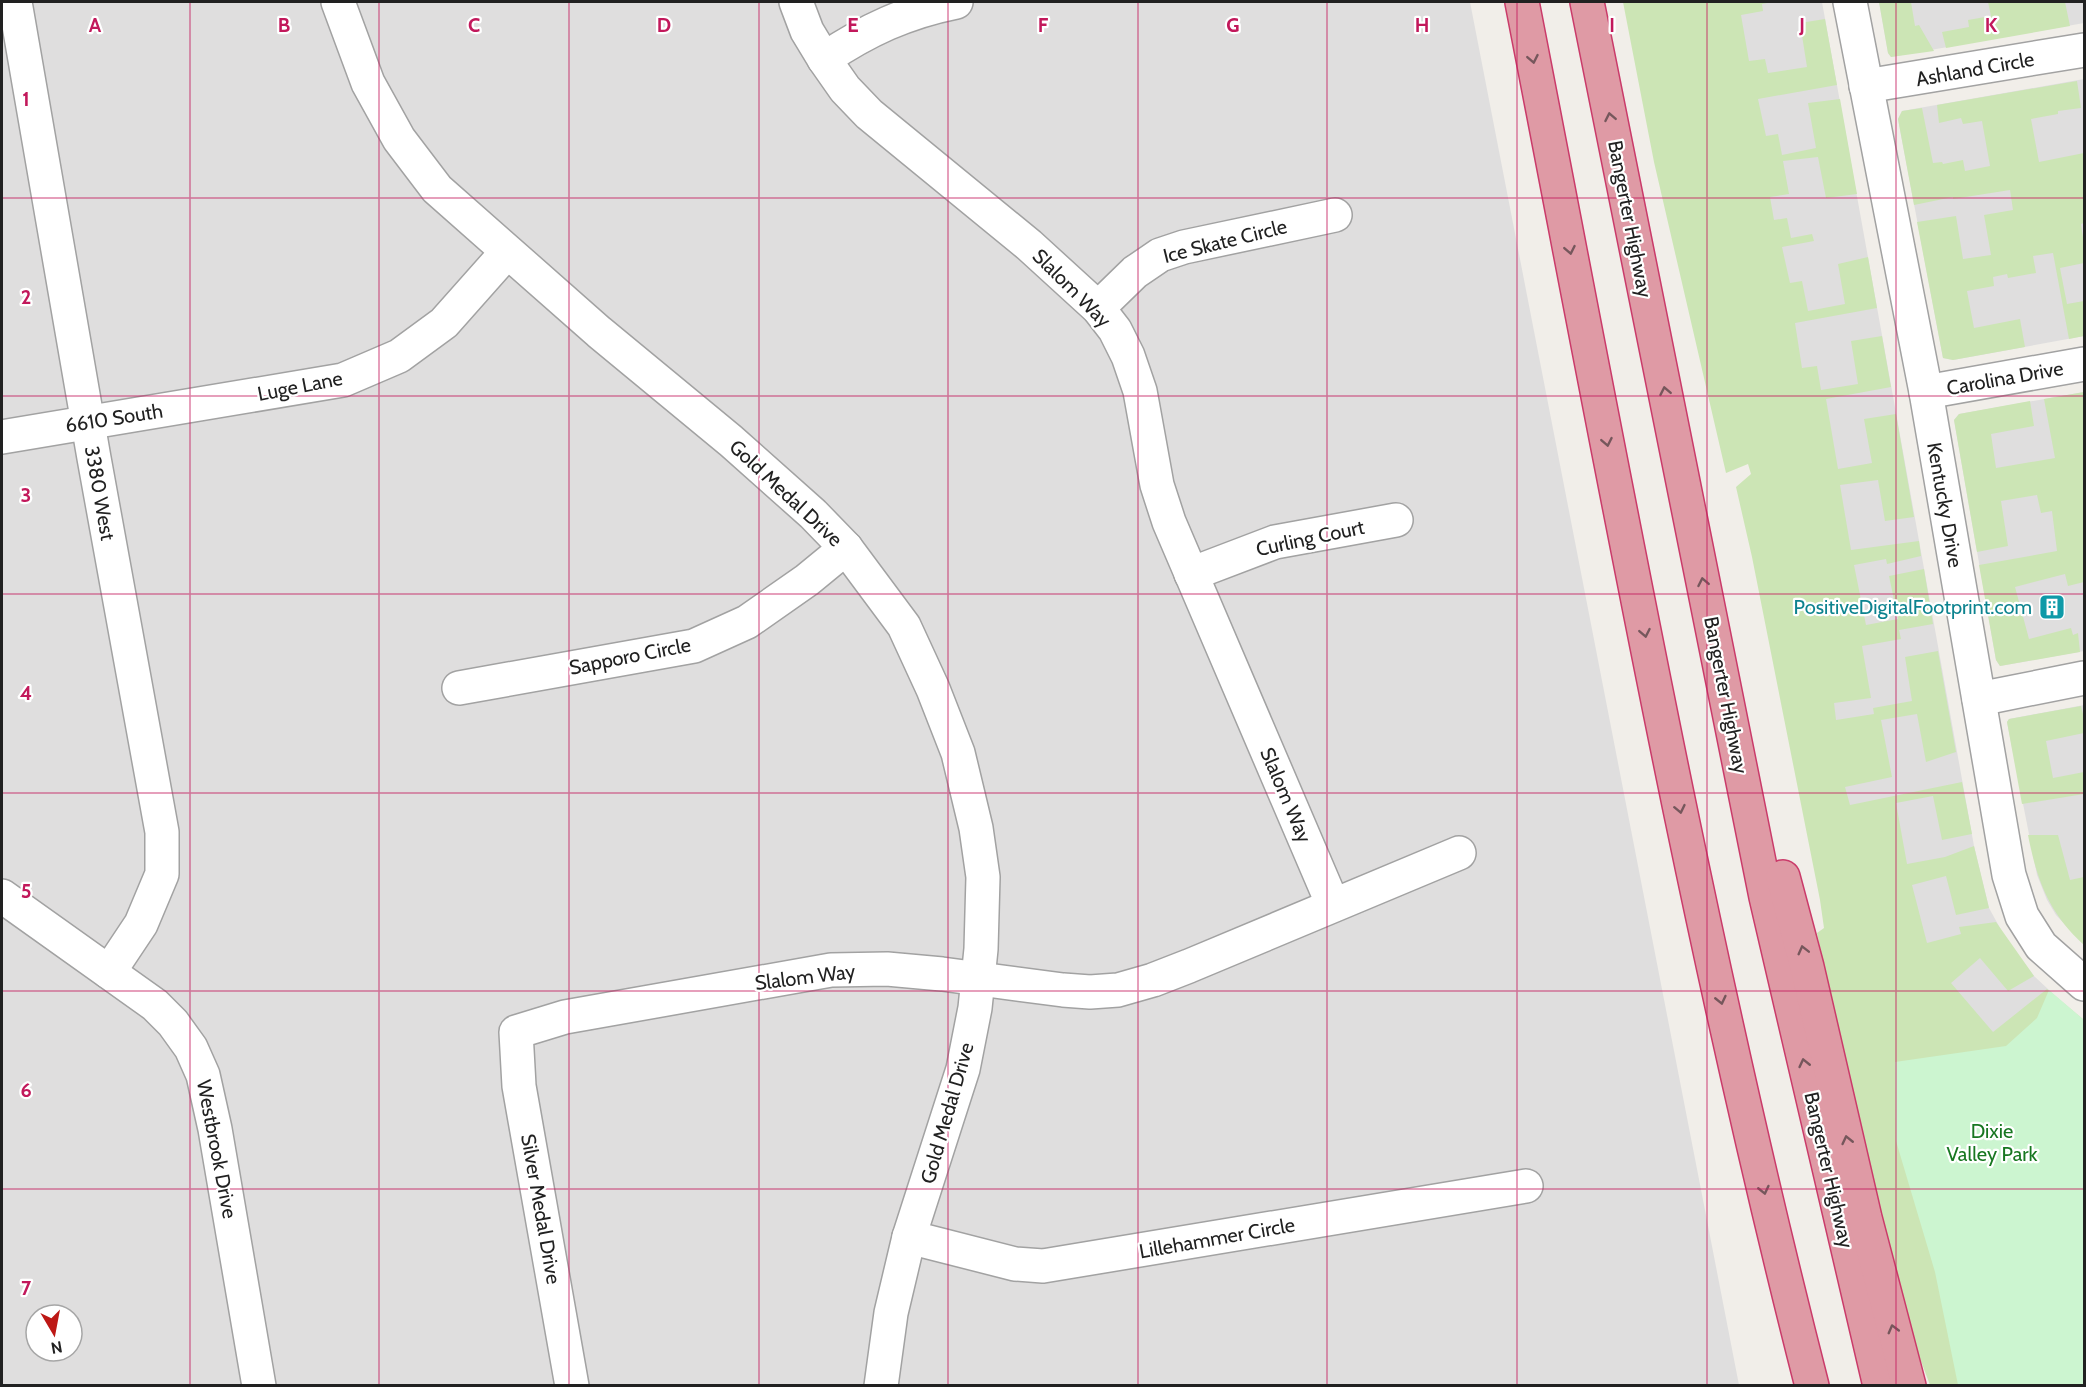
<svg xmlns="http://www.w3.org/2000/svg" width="2086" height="1387" font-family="Cabin,sans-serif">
<rect width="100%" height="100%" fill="#f1eee9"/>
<g fill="#dfdede" fill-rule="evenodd">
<path d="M2,2H1470L1739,1385L2,1386ZM36,1315H72V1351H36Z"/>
<path d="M1693,2H1822L1974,846L1989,908L2005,937L2034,976L2049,990L2006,1046L1874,1065Z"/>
<path d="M1879,2H2084V23L1891,57L1888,53Z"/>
<path d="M2084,79V336L1953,360L1943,358L1898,119L1902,111Z"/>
<path d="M2084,392V651L2000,666L1996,660L1954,420L1959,414Z"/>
<path d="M2084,705V945L2056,915L2047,900L2037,875L2007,722L2009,719Z"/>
</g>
<g fill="#cce5b5">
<path d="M1623,2H1773L1762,4L1763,11L1741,15L1749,61L1765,59L1768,73L1807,67L1800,23L1825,19L1837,85L1758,99L1766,136L1778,134L1782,155L1816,148L1808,103L1840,99L1857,194L1826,198L1818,157L1783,161L1789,194L1770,197L1774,220L1787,218L1791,238L1812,234L1814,241L1782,247L1790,283L1802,281L1808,311L1845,304L1838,264L1868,257L1877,308L1795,323L1802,368L1817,366L1821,390L1858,384L1851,341L1882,336L1891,387L1826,399L1838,469L1872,463L1864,419L1896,414L1914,517L1885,521L1878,480L1840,485L1851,550L1919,541L1921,556L1887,564L1886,559L1854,565L1866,625L1898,619L1889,576L1924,569L1933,624L1899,630L1901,639L1862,646L1871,698L1834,703L1836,720L1874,714L1873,708L1912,701L1905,657L1938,651L1956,752L1926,762L1917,714L1881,720L1892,777L1845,787L1850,805L1962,782L1972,834L1942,840L1933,796L1896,803L1907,864L1945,857L1974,846L1989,908L1956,915L1946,876L1912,885L1927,943L1961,934L1959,927L1996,922L2034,976L2008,991L1980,958L1951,983L1993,1032L2047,989L2084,1020V1385H1930L1913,1340L1862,1141L1817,933L1824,928L1820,900L1752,557L1736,487L1751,474L1748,464L1726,473L1654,162Z"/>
<path d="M1879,2H1911L1915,26L1919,25L1934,51L1891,57L1888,53Z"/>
<path d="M1988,2H2013V3L2065,2L2070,26L1946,48L1942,32L1969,27L1968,20L1991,16Z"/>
<path d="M2077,81L2081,108L2058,111V114L2031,119L2039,162L2084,153V223L2081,224L2084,244V263L2060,268L2067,304L2084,301V336L2069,339L2053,253L2033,256L2036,273L2008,278L2007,274L1993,277L1994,286L1967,291L1974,328L2020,319L2025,347L1953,360L1943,358L1917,222L1956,216L1963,259L1991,255L1984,215L2013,210L2010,190L1953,199V197L1914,205L1898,119L1902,111L1922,108L1933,163L1942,162L1943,164L1963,160L1965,171L1990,166L1982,121L1963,124L1961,118L1939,123L1937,105Z"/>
<path d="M2084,392V582L2068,586L2065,574L2015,587L2029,639L2071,628L2073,635L2078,633L2080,652L2000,666L1996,660L1979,565L2057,551L2052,511L2041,513L2037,495L2001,501L2008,546L1977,552L1954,420L1959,414L2030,401L2034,426L1991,434L1996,468L2055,458L2044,399Z"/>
<path d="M2081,706L2084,718V733L2046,741L2053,778L2084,772V794L2022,804L2007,722L2009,719Z"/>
<path d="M2028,835H2058L2070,880L2084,877V945C2049,913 2037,881 2028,835Z"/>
</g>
<path fill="#ccf5d0" d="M2049,990L2084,1020V1385H1958L1935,1272L1896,1141L1895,1062L2006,1046L2037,1018Z"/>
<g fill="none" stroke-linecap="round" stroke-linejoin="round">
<defs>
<g id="minor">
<path d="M15,2L94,458L162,832V874L141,924L109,972"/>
<path d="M338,2L368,83L399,139L437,189L599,332L731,441L813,514L846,548L904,626L933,689L958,753L976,828L983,877L981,949L975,1008L963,1069L909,1237L891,1313L881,1386"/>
<path d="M796,2L807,31L824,59L845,89L869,114L1029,245L1098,308L1115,330L1128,356L1140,391L1157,485L1169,522L1333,905"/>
<path d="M1850,2L1926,392L2009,875L2022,916L2041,946L2084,984"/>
<path d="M824,59C867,30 906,12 956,2"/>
<path d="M1866,86L2084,50"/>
<path d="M1098,308L1135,272L1160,255L1184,247L1335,215"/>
<path d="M1926,392L2084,364"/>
<path d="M2,437L343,380L399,356L444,323L507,252"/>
<path d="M1191,574L1275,542L1396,520"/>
<path d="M459,688L694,646L747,622L807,580L846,548"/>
<path d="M1979,699L2084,678"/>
<path d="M2,896L155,1005L173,1023L191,1048L203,1075L215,1129L259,1386"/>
<path d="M909,1237L1015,1264L1043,1266L1526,1186"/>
<path d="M572,1386L519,1086L516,1032L565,1017L831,970L887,969L942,974L1063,990L1090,992L1118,990L1153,980L1189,966L1459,853"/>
</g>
<g id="highway">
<path d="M1522,2C1612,464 1695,929 1812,1386"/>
<path d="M1587,2L1766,897L1880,1386"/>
<path d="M1783,877L1807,967L1865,1218L1909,1386"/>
</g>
</defs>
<use href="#minor" stroke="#a2a2a2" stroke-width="36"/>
<use href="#highway" stroke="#ca3b6a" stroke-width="36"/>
<use href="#minor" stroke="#fff" stroke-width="33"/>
<use href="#highway" stroke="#df9aa5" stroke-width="33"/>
</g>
<defs><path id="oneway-chevron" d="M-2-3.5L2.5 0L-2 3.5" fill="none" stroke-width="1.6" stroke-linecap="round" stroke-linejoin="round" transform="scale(1.5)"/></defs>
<g stroke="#76575c">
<use href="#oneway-chevron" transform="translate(1533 59) rotate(79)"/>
<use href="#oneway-chevron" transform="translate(1610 117) rotate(-101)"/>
<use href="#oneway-chevron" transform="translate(1570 250) rotate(79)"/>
<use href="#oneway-chevron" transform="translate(1665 391) rotate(-101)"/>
<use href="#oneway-chevron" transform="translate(1607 442) rotate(79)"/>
<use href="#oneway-chevron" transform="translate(1703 582) rotate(-101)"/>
<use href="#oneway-chevron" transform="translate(1645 633) rotate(79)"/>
<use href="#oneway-chevron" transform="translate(1680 809) rotate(78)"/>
<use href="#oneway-chevron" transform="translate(1803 950) rotate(-104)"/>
<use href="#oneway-chevron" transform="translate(1721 1000) rotate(77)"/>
<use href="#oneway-chevron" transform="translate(1804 1063) rotate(-103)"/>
<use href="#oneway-chevron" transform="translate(1847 1140) rotate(-103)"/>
<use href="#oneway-chevron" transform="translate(1764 1190) rotate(77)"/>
<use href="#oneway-chevron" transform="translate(1893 1329) rotate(-105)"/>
</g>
<path fill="none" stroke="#c2185b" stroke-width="1.5" stroke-opacity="0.55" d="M190,2V1386M379,2V1386M569,2V1386M759,2V1386M948,2V1386M1138,2V1386M1327,2V1386M1517,2V1386M1707,2V1386M1896,2V1386M2,198H2084M2,396H2084M2,594H2084M2,793H2084M2,991H2084M2,1189H2084"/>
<defs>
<symbol id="building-square" viewBox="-11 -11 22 22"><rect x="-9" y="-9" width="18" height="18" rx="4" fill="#0f9aa8" stroke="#fff"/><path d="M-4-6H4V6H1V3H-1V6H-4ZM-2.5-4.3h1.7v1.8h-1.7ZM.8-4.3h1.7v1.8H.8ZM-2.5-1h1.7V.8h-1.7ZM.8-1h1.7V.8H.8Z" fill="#fff"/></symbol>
</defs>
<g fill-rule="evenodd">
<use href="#building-square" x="2037" y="592" width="30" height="30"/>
</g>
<g text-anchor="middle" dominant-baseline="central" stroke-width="4.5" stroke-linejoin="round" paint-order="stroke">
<g font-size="20" fill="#212121" stroke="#fff">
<text transform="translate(1975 69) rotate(-10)">Ashland Circle</text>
<text transform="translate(1630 219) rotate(79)">Bangerter Highway</text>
<text transform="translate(1225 241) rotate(-14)">Ice Skate Circle</text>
<text transform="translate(1072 288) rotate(45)">Slalom Way</text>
<text transform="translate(2005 378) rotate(-10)">Carolina Drive</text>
<text transform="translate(300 386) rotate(-11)">Luge Lane</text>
<text transform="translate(114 418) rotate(-9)">6610 South</text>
<text transform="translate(100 493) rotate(80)">3380 West</text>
<text transform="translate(786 493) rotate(43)">Gold Medal Drive</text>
<text transform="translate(1945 505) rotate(80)">Kentucky Drive</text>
<text transform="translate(1310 538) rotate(-12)">Curling Court</text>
<text transform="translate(630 656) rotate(-11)">Sapporo Circle</text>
<text transform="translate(1726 695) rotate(79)">Bangerter Highway</text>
<text transform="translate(1286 795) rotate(67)">Slalom Way</text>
<text transform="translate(805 977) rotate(-7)">Slalom Way</text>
<text transform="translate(947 1113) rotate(-74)">Gold Medal Drive</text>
<text transform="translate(217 1149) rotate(79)">Westbrook Drive</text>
<text transform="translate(1829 1170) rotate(77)">Bangerter Highway</text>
<text transform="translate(541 1209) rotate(80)">Silver Medal Drive</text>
<text transform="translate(1217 1238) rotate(-10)">Lillehammer Circle</text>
</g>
<g font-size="20" fill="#0d838f" stroke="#fff" text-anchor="end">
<text x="2032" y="607">PositiveDigitalFootprint.com</text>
</g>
<g font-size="20" fill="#187721" stroke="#fff">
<text x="1992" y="1131">Dixie<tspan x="1992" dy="23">Valley Park</tspan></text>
</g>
</g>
<g font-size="20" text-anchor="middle" font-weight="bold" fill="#c2185b" stroke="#fff" stroke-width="4.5" stroke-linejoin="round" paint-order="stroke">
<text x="95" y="32">A</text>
<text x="284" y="32">B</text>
<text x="474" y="32">C</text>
<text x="664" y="32">D</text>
<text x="853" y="32">E</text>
<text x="1043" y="32">F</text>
<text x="1233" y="32">G</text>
<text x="1422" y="32">H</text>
<text x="1612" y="32">I</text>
<text x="1802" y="32">J</text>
<text x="1991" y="32">K</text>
<text x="26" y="106">1</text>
<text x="26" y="304">2</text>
<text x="26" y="502">3</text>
<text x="26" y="700">4</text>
<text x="26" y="898">5</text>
<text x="26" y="1097">6</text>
<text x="26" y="1295">7</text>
</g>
<rect width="2086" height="1387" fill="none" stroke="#212121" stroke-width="6"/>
<g transform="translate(54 1333) rotate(170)"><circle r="28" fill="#ffffff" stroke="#a6a6a6" stroke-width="1.5"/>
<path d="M0-4.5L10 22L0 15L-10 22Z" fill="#bd1815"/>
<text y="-9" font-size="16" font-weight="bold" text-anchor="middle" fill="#212121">N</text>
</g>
</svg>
